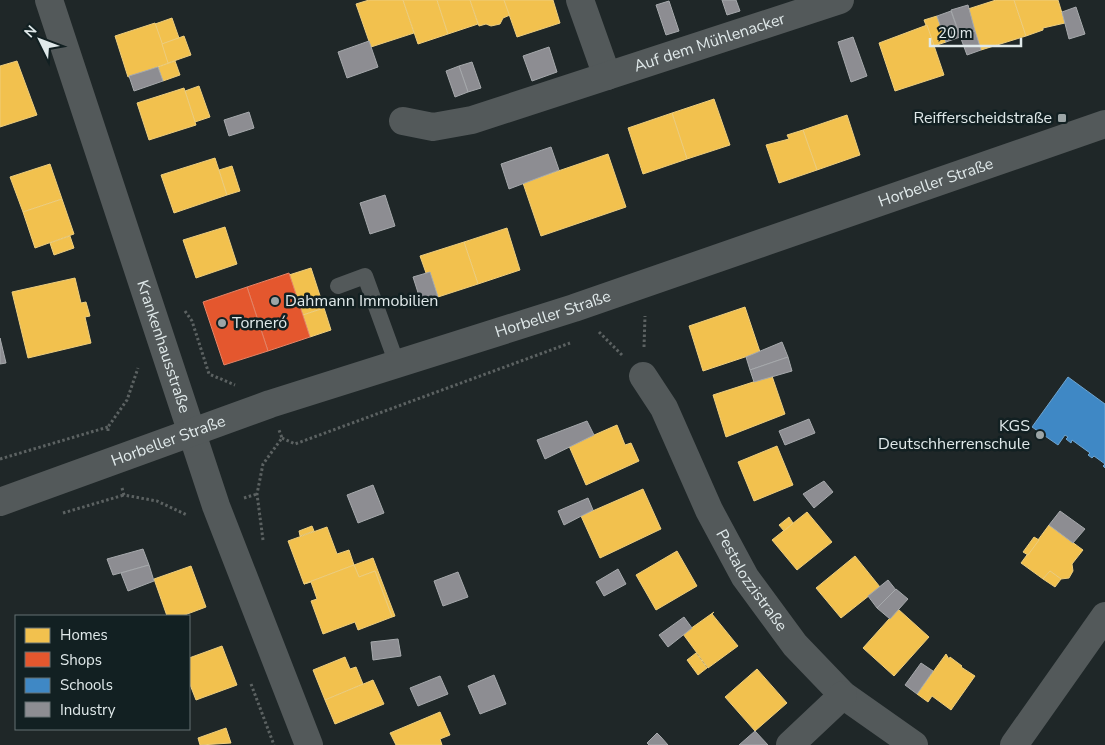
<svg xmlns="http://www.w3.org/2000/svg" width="1105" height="745" font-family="'Nunito Sans',sans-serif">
<rect width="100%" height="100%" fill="#1f2728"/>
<g fill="#f2c14e" stroke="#edcd7d">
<path d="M369,0H403L414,33L371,47L356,4Z"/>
<path d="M403,0H437L448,34L418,44Z"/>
<path d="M437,0H470L478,24L448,34Z"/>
<path d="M470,0H504L510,15L503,18L500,24L491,26L486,24L479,26Z"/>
<path d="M504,0H553L560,23L517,37Z"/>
<path d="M996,0H1014L1026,36L981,50L968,9Z"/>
<path d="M1014,0H1058L1065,23L1043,28V30L1026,36Z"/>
<path d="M937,16L946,42L934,46L924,20Z"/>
<path d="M172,18L179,38L162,44L155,24Z"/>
<path d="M155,23L169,63L128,77L115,36Z"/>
<path d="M927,25L944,75L895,91L879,43Z"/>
<path d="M184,36L191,55L168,63L162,44Z"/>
<path d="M17,61L37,115L0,127V66Z"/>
<path d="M175,61L180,75L163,81L158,67Z"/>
<path d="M199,86L210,117L195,122L185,91Z"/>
<path d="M184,88L196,125L149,140L137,103Z"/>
<path d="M714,99L730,145L687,159L672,113Z"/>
<path d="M672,113L687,159L643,174L628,128Z"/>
<path d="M847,115L860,155L817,170L803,130Z"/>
<path d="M803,130L817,170L779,183L766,145L789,139L787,135Z"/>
<path d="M608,154L626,207L541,236L523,183Z"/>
<path d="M215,158L227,195L174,213L161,175Z"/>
<path d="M50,164L62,199L23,212L10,177Z"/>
<path d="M232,166L240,191L227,195L219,170Z"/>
<path d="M62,199L74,234L35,248L23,212Z"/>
<path d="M225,227L237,264L196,278L183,240Z"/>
<path d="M507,228L520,270L478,284L464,242Z"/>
<path d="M70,236L74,248L54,255L50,243Z"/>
<path d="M464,242L478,284L438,297L430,272L426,273L420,256Z"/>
<path d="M311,268L324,308L303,315L289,275Z"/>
<path d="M75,278L81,303L86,302L90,316L85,317L91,343L28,358L12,292Z"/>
<path d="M745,307L760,352L703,371L689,326Z"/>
<path d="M324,308L331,330L310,337L303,315Z"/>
<path d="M772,376L785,414L726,437L713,395Z"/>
<path d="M617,425L625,445L631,443L639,461L586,485L569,446Z"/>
<path d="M777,446L793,485L754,501L738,462Z"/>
<path d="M643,489L661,529L600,558L581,516Z"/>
<path d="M807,512L832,542L797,570L772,540Z"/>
<path d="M789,517L793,523L784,531L779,525Z"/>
<path d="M1049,525L1083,550L1072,564L1073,571L1069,578L1061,579L1050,571L1043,579L1021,563Z"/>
<path d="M312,526L314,531L300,536L299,531Z"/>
<path d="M327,527L337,554L349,550L354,565L304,584L288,541Z"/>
<path d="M1034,537L1039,540L1028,555L1023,552Z"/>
<path d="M677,551L697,586L656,610L636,575Z"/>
<path d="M855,556L880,587L841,618L816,588Z"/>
<path d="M373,558L395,616L392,617L375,571L359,577L354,565Z"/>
<path d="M354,565L359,577L375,571L392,617L358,630L355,622L323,634L311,601L317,599L311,582L304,584Z"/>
<path d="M191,566L206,607L182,616H167L154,579Z"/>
<path d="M1050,571L1061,579L1055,587L1043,579Z"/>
<path d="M898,609L929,637L894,676L863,648Z"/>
<path d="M714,612L712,614L738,646L708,668L683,634Z"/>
<path d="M222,646L237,685L196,700L189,682V658Z"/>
<path d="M696,653L707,668L698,675L687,660Z"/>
<path d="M946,654L949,659L950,657L962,666L961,667L975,676L951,710L932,696L928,702L917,694Z"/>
<path d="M345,657L350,669L356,667L363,684L325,700L313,670Z"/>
<path d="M757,669L787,703L755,731L725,697Z"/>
<path d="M373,680L384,704L335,724L325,700Z"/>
<path d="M440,712L450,735L440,739L442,745H396L390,733Z"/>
<path d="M226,728L231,743L200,745L198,738Z"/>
</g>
<g fill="#e4572e" stroke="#e38366">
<path d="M289,273L310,337L268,351L247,287Z"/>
<path d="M247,287L268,351L224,365L203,302Z"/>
</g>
<path fill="#3f88c5" stroke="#6fa5d0" d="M1068,377L1105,404V468L1103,466L1105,464L1094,456L1092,458L1088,455L1090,453L1072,440L1071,443L1066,439L1068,437L1065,435L1058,445L1032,427Z"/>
<g fill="#8d8d92" stroke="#a6a9ac">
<path d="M722,0H736L740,11L727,15Z"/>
<path d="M669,1L679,31L666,35L656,5Z"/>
<path d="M968,5L975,31L960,36L951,10Z"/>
<path d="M1076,7L1085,34L1069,39L1062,12Z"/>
<path d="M951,11L960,37L946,42L937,16Z"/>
<path d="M975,31L981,50L967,55L960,36Z"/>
<path d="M853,37L867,76L851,82L838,42Z"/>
<path d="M369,41L378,67L347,78L338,52Z"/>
<path d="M549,47L557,72L532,81L523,56Z"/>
<path d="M472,62L481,88L468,92L459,66Z"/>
<path d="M459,66L468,92L455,97L446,71Z"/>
<path d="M158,67L163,81L134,91L129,76Z"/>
<path d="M249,112L254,128L229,136L224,120Z"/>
<path d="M551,147L559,170L509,189L501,164Z"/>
<path d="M385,195L395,226L370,234L360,203Z"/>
<path d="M430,272L438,297L421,302L413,277Z"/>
<path d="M0,338L6,363L0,364Z"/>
<path d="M782,342L788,357L750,370L746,357Z"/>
<path d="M788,357L792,371L754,382L750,370Z"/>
<path d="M809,419L815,433L785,445L779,431Z"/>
<path d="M587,421L594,435L545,459L537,440Z"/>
<path d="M824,481L833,492L814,508L803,494Z"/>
<path d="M373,485L384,513L358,523L347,495Z"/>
<path d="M588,498L593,510L564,525L558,511Z"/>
<path d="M1060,511L1085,529L1073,543L1049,525Z"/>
<path d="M143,549L149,565L113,575L107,559Z"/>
<path d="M149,565L154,581L128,591L121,573Z"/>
<path d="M618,569L626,584L604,596L596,582Z"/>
<path d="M458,572L468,597L443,606L434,581Z"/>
<path d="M888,580L896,590L877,608L868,596Z"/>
<path d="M896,589L908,599L890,619L877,608Z"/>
<path d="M684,617L692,628L668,647L659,635Z"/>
<path d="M398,639L401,656L373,660L371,642Z"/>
<path d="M921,663L933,671L917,694L905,685Z"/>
<path d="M494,675L506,704L480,714L468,686Z"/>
<path d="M440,676L448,694L418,706L410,688Z"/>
<path d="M755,731L768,745H739Z"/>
<path d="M657,733L661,737L668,745H649L647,743Z"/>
</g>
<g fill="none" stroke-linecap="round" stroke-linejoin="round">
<g stroke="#5c6262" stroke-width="3" stroke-dasharray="2.5 2.5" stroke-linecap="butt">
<path d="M185,311L192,321L209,374L235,385"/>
<path d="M599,332L623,356"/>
<path d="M644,347L645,316"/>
<path d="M108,431V427L127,400L138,368"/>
<path d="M282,438L295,444L570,343"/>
<path d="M0,459L108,427"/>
<path d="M122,488L124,495L157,501L187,515"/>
<path d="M244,498L257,494"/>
<path d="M63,513L124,495"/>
<path d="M263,540L257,494L263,464L282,438L279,430"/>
<path d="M251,684L274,745"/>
</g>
<path stroke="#53595a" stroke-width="16" d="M338,286L365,276L397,364"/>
<g stroke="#53595a" stroke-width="28">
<path d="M580,0L607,76"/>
<path id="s1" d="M403,121L433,127L472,120L840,0"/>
<path id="s2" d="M643,376L664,408L709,510L745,577L795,645L843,695L914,745"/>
<path d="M790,745L843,695"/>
<path d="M1014,745L1105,616"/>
</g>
<g stroke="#53595a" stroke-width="28">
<path id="s3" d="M49,0L216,506L309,745"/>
<path id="s4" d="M0,502L270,404L574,308L1105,124"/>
</g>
</g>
<g fill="#9ca5a6" stroke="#122022" stroke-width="2">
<rect x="1057" y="113" width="10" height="10" rx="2.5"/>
<circle cx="275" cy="301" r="5"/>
<circle cx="222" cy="323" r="5"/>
<circle cx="1040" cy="435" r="5"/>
</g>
<g text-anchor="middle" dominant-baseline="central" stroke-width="5" stroke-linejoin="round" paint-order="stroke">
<g font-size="16" fill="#e0e9ea" stroke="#122022">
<text stroke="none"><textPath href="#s1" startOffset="320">Auf dem Mühlenacker</textPath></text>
<text stroke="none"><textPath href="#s4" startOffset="989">Horbeller Straße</textPath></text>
<text stroke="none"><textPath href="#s4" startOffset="584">Horbeller Straße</textPath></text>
<text stroke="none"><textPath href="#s3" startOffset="365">Krankenhausstraße</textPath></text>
<text stroke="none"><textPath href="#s4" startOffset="179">Horbeller Straße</textPath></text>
<text stroke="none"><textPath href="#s2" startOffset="232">Pestalozzistraße</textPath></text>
</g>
<g font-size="16" fill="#e0e9ea" stroke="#122022" text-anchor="end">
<text x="1052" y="118">Reifferscheidstraße</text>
<text x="285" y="301" text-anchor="start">Dahmann Immobilien</text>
<text x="232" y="323" text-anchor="start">Torneró</text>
<text x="1030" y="426">KGS<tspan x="1030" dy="18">Deutschherrenschule</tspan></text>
</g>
</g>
<rect x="15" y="615" width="175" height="115" fill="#122022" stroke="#647072"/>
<rect x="25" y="628" width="25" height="15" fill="#f2c14e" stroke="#647072"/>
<text x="60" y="640" font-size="15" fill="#e0e9ea">Homes</text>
<rect x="25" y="652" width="25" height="15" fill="#e4572e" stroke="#647072"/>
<text x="60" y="665" font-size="15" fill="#e0e9ea">Shops</text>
<rect x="25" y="678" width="25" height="15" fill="#3f88c5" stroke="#647072"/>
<text x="60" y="690" font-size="15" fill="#e0e9ea">Schools</text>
<rect x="25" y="702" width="25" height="15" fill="#8d8d92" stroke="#647072"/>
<text x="60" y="715" font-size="15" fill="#e0e9ea">Industry</text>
<g transform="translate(40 40) rotate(312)" stroke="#122022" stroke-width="4" paint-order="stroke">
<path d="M0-4L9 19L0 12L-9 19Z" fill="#e0e9ea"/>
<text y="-8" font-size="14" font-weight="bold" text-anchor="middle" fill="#e0e9ea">N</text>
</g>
<path d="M930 38v8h91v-8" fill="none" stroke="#e0e9ea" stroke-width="2.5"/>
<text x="938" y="38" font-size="15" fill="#e0e9ea" stroke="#122022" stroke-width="4" paint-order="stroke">20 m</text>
</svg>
